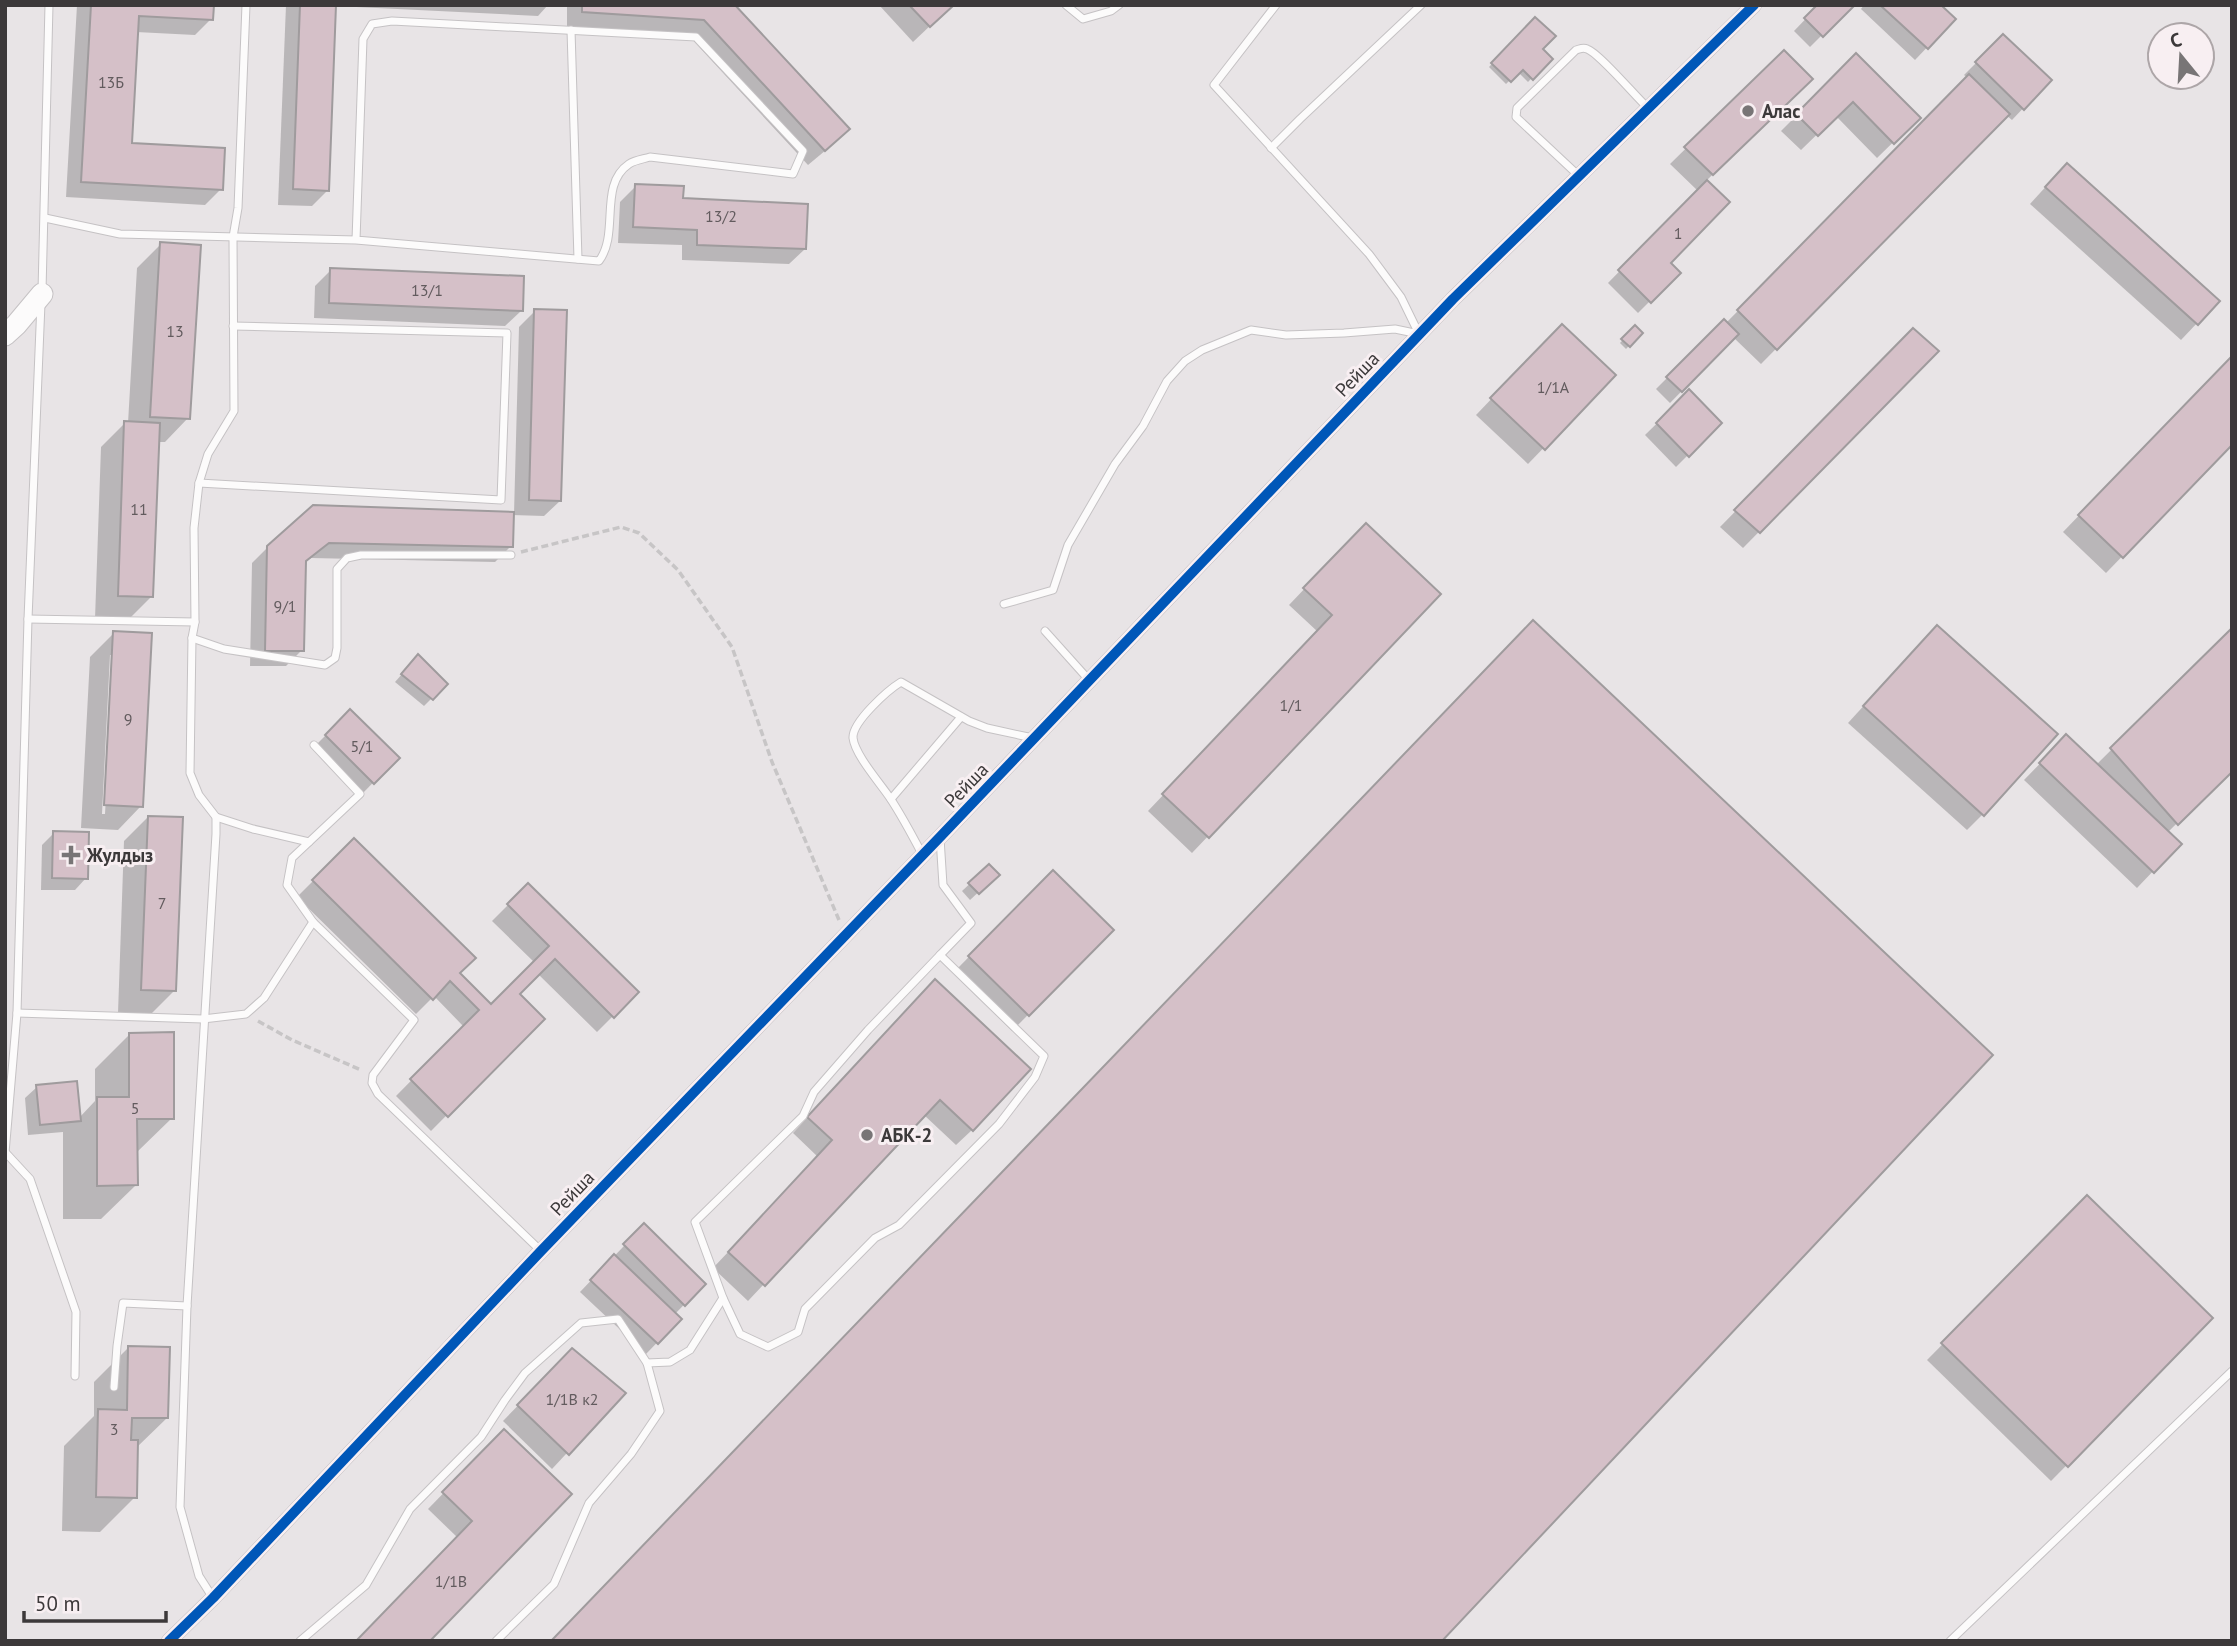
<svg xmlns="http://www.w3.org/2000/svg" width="2237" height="1646" font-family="'PT Sans',sans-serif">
<rect width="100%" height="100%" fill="#e8e4e6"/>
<g fill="#0003" fill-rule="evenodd">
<path d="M77,5H212L211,19L195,35L136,32L130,145L221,189L205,205L66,197Z"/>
<path d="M286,5H335L328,190L312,206L278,205Z"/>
<path d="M356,5H548L538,16L356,7Z"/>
<path d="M567,5H732L832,145L808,165L688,35L567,27Z"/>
<path d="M879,5H952L913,42Z"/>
<path d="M1819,5H1852L1810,47L1794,31Z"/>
<path d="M1864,5H1939L1954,19L1915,60L1861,9Z"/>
<path d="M1535,19L1540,50L1550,59L1528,82L1518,72L1506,84L1489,67Z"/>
<path d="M2003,36L2050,80L2012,120L2006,115L1761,364L1734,338L1670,403L1656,389L1724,321L1726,323L1968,78L1964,75Z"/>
<path d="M1784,52L1810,79L1706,181L1728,202L1668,263L1678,273L1638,313L1608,283L1698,191L1670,164Z"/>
<path d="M1856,56L1918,118L1877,158L1836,116L1801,150L1781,131Z"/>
<path d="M2051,181L2218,301L2181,340L2030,204Z"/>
<path d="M636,186L682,200L805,249L789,264L682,260V245L618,243L620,202Z"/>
<path d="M161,244L188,418L165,442H158L152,596L128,620L95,619L101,447L125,423H128L137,268Z"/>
<path d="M331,270L521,311L505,326L314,318L315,286Z"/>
<path d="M535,311L560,501L544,516L512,515L511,546L495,562L311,558L304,564L302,650L286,666H250L252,563L268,547L514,514L519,327Z"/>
<path d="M1635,327L1641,333L1626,349L1620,343Z"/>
<path d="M1913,330L1937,351L1743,548L1720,527Z"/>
<path d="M1546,342L1614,375L1528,464L1476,415Z"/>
<path d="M2232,357V443L2106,573L2063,532Z"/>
<path d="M1689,392L1720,423L1676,467L1645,435Z"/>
<path d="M1350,541L1439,594L1192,853L1148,811L1318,632L1289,605Z"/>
<path d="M2232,630V769L2167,833L2179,844L2137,888L2024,780L2066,737L2096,765Z"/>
<path d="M114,633L141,806L118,830L81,828L90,657ZM110,655H114L105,814H102Z"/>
<path d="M1921,643L1983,814L1967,830L1848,723Z"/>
<path d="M411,664L446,684L424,706L395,682Z"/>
<path d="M350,711L397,758L362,794L314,747Z"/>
<path d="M148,817L175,990L151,1014L118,1013L124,841Z"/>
<path d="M54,833L86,878L75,890H41L42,845Z"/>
<path d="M354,840L458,973L491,1007L535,963L492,921L528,885L637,992L597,1032L538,974L518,994L542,1019L431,1131L396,1096L464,1027L434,996L416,1014L297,897Z"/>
<path d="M989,866L997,875L970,900L962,891Z"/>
<path d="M1053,872L1112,930L1012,1031L953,973Z"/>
<path d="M920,997L972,1130L956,1145L924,1115L748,1301L713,1268L818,1157L793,1133Z"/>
<path d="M130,1034L172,1118L136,1153V1185L101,1219H63V1132L28,1135L25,1098L37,1087L79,1118L95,1101V1069Z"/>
<path d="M2087,1198L2211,1319L2051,1481L1927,1360Z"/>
<path d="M644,1225L704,1284L675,1314L680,1319L646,1354L580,1292Z"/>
<path d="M129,1347L167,1418L136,1448L135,1497L100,1532L62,1531L64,1446L94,1416V1382Z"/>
<path d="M572,1350L623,1393L552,1469L503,1421Z"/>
<path d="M504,1431L569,1494L458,1538L428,1509Z"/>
</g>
<g fill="#d5c0c8" stroke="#9f9b9d" stroke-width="2">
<path d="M91,5H214L213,20L139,16L132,143L225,148L223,190L81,182Z"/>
<path d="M300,5H336L329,191L293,189Z"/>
<path d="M582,5H735L850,129L825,151L704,20L582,12Z"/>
<path d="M909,5H954L930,27Z"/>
<path d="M1817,5H1855L1823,37L1804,18Z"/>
<path d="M1880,5H1941L1956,19L1928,49Z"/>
<path d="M1535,17L1556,36L1543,49L1553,59L1533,80L1523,70L1511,82L1491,63Z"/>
<path d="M2003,34L2052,80L2024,110L1975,62Z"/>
<path d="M1784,50L1813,79L1713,175L1684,147Z"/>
<path d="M1856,53L1921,118L1894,144L1853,102L1818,136L1796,114Z"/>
<path d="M1969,74L2010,114L1777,350L1737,310Z"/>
<path d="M2067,163L2220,301L2198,325L2045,187Z"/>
<path d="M1707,180L1730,202L1671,263L1681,273L1651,303L1618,270Z"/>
<path d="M635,184L684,186L683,198L808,204L806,249L697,245V230L633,227Z"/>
<path d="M160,242L201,245L190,419L150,417Z"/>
<path d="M330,268L524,276L523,311L329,303Z"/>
<path d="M534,309L567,310L561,501L529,500Z"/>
<path d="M1724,319L1739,334L1682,392L1666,377Z"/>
<path d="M1562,324L1616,375L1545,450L1490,398Z"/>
<path d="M1635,325L1643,333L1630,347L1621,339Z"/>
<path d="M1913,328L1939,351L1760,533L1734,510Z"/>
<path d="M2232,356V445L2123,558L2078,515Z"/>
<path d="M1689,389L1722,423L1689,457L1656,423Z"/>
<path d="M124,421L160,423L153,597L118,596Z"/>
<path d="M313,505L514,512L513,547L329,543L306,561L304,651H265L267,546Z"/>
<path d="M1366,523L1441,594L1209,838L1162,794L1332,615L1303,588Z"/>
<path d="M1533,620L1993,1055L1442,1641H551Z"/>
<path d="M1937,625L2058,734L1984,816L1863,706Z"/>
<path d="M2232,628V772L2178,825L2110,748Z"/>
<path d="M113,631L152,633L143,807L104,805Z"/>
<path d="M418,654L448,684L433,700L401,674Z"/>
<path d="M350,709L400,758L374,784L325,735Z"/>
<path d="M2066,734L2182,844L2154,873L2039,763Z"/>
<path d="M148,816L183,817L176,991L141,990Z"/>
<path d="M53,831L89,832L88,879L52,878Z"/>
<path d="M354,838L476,958L460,973L491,1004L549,946L507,904L528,883L639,992L614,1018L555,959L520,994L545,1019L448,1117L410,1079L479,1010L450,981L433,1000L312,880Z"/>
<path d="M989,864L1000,875L979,894L968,883Z"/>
<path d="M1053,870L1114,930L1029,1016L968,956Z"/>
<path d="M935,979L1031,1069L973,1131L940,1100L765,1286L728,1252L832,1140L807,1117Z"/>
<path d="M174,1032V1119H137L138,1185L97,1186V1097H129V1033Z"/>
<path d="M77,1081L81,1121L40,1125L36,1085Z"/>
<path d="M2087,1195L2213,1318L2068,1467L1941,1343Z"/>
<path d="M644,1223L706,1284L685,1306L623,1244Z"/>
<path d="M614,1254L682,1319L658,1344L590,1280Z"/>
<path d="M128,1346L170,1347L168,1418H132L131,1440H138L137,1498L96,1497L98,1409L127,1410Z"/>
<path d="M572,1348L626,1393L569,1455L517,1405Z"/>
<path d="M504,1429L572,1494L430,1641H356L472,1521L442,1492Z"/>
</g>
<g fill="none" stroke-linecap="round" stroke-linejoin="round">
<defs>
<g id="service">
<path d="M1066,5L1083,19L1111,11L1119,5"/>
<path d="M1276,5L1214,85L1369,254L1401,297L1419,334"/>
<path d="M571,30L578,259"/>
<path d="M1271,148L1300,119L1421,5"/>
<path d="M1579,176L1516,117L1517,108L1576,50C1580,49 1583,47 1587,49C1599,53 1636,97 1648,108"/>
<path d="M45,218L120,234L356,240L599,261C620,233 598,185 629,164C635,160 644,159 650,157L793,174L803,151L696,37L392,21L372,24L363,39L356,240"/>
<path d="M42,291L49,5"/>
<path d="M199,483L501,500L507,333L233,326"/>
<path d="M1004,604L1053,590L1068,545L1115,464L1143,426L1167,381L1185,361L1202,350L1251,330L1286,335L1344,333L1395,329L1419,334"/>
<path d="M28,619L195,622"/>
<path d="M1045,631L1089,680"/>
<path d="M192,638L224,649L325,665L335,658L337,648V569L347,558L361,555H511"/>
<path d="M891,799L961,717"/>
<path d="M216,817L253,829L309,842L360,794L314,745"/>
<path d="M309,842L292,858L287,885L313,922L414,1020L373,1075L372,1083L378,1094L541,1251"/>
<path d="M922,854C912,835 902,816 890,798C880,783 855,755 853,738C852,722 888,690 901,682L969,721L987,728L1033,738"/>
<path d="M17,1013L203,1019L246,1014L264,998L313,922"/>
<path d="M5,1152L30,1179L76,1312L75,1376"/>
<path d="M5,1153L17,1013L28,619L41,303"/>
<path d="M723,1298L740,1334L768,1347L798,1332L805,1309L875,1238L899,1225L999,1124L1035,1077L1044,1056L940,955L971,923L943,885L940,838"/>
<path d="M647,1363L670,1362L690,1350L723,1298L695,1222L803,1116L814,1092L868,1030L940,955"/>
<path d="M114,1387L117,1346L123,1303L187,1306"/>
<path d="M213,1598L199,1576L180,1507L187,1306L216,834V817L199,795L190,773L192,638L195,622L194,528L199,483L208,454L234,411L233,237L238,208L246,5"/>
<path d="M300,1641L366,1585L410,1509L481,1437L505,1400L525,1373L581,1323L618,1319L647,1363L660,1411L631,1454L589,1503L554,1584L496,1641"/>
<path d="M1950,1641L2232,1371"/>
</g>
<path id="minor" d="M169,1641L213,1598L541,1251L940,837L1453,299L1754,5"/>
<path id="secondary" d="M5,335L16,325L42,294"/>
</defs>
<use href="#service" stroke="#c5c2c4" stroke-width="9"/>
<use href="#minor" stroke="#c5c2c4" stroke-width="16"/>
<use href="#secondary" stroke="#c5c2c4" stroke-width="23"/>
<g stroke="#c7c5c6" stroke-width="3.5" stroke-dasharray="7 3.5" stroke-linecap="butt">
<path d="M521,552L621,527L639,533L678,570L732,647L772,762L839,920"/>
<path d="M258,1021L292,1040L361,1070"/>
</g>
<use href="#service" stroke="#fcfbfb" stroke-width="7"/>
<use href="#minor" stroke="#fcfbfb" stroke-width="14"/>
<use href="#secondary" stroke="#fcfbfb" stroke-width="21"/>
<defs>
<path id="cycleway" d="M169,1641L213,1598L541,1251L940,837L1453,299L1754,5"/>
</defs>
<use href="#cycleway" stroke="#f8eff2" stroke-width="15"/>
<use href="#cycleway" stroke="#0057b8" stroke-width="10"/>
</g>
<g fill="#787576" stroke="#f8eff2" stroke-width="2.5">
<circle cx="1748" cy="111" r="7"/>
<path d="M67.5 844.5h7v7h7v7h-7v7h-7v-7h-7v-7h7z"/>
<circle cx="867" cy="1135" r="7"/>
</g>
<g text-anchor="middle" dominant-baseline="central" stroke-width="6" stroke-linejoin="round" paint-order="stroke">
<g font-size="16" fill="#625b5e">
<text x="111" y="82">13Б</text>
<text x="721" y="216">13/2</text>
<text x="1678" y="233">1</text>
<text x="427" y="290">13/1</text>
<text x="175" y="331">13</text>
<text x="1553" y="387">1/1А</text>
<text x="139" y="509">11</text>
<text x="285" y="606">9/1</text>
<text x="1291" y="705">1/1</text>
<text x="128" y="719">9</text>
<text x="362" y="746">5/1</text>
<text x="162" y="903">7</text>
<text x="135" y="1108">5</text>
<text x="572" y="1399">1/1В к2</text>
<text x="114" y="1429">3</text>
<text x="451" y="1581">1/1В</text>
</g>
<g font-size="19" font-weight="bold" fill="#3c393a" stroke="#f8eff2" text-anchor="start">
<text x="1762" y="111">Алас</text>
<text x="87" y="855">Жулдыз</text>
<text x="881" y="1135">АБК-2</text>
</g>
<g font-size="19" fill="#3c393a" stroke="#f8eff2">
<text transform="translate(1357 374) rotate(-46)">Рейша</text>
<text transform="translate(966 785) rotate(-46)">Рейша</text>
<text transform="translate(572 1193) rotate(-46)">Рейша</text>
</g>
</g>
<rect width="2237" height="1646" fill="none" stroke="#3c393a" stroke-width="14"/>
<g transform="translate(2181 56) rotate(342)"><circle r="33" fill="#f8eff2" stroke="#ada6a8" stroke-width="2"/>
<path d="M0-5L12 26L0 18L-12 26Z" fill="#787576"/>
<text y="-10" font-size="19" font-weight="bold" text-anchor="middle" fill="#3c393a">С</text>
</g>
<path d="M24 1611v10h142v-10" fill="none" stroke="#3c393a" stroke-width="3.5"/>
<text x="35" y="1611" font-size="21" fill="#3c393a" stroke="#f8eff2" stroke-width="5" paint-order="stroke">50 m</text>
</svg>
